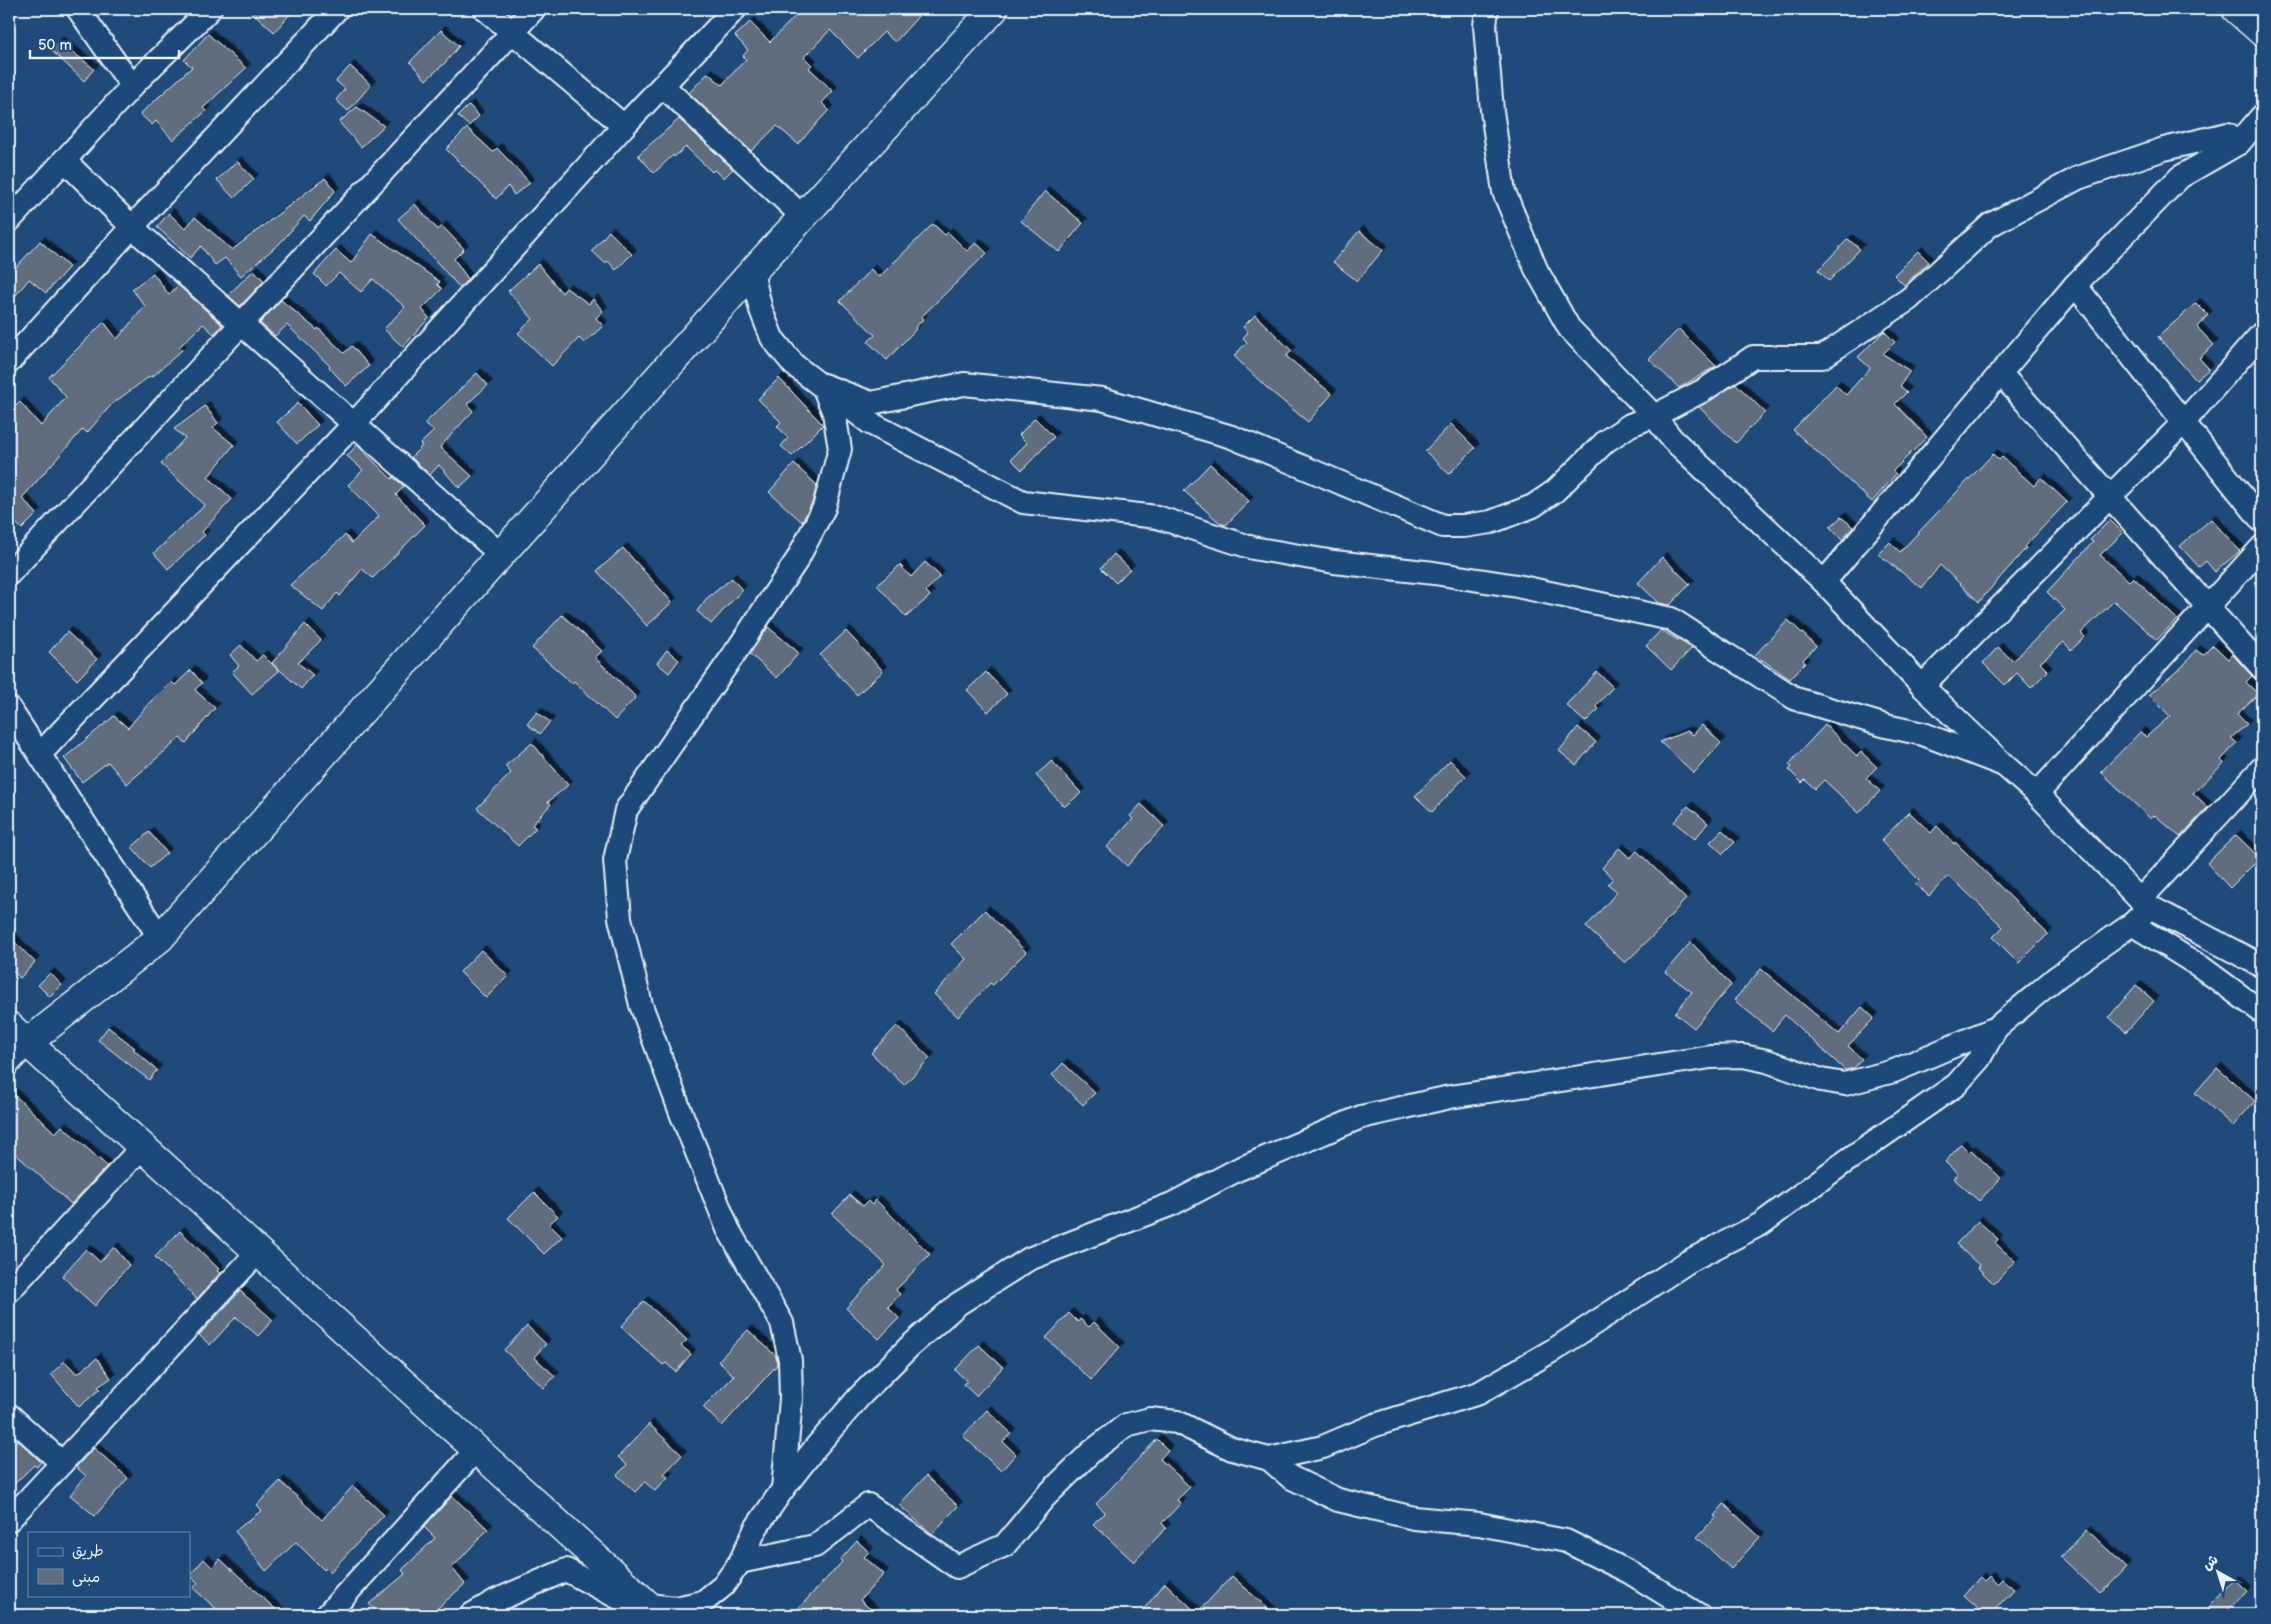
<svg xmlns="http://www.w3.org/2000/svg" width="2271" height="1624" font-family="'Balsamiq Sans','Playpen Sans Arabic',sans-serif">
<defs>
<filter id="shadow"><feDropShadow dx="4.5" dy="-4.5" stdDeviation="0" flood-color="#0009"/></filter>
</defs>
<rect width="100%" height="100%" fill="#1f4a7a"/>
<filter id="ink" filterUnits="userSpaceOnUse"><feTurbulence type="fractalNoise" baseFrequency=".02" numOctaves="2"/><feDisplacementMap in="SourceGraphic" scale="10" xChannelSelector="R" yChannelSelector="G"/><feConvolveMatrix kernelMatrix="1 2 1 2 8 2 1 2 1" color-interpolation-filters="sRGB"/></filter>
<g filter="url(#ink)">
<g fill="#5f6d7f" stroke="#e8f1f8" filter="url(#shadow)">
<path d="M249,9H295L274,32Z"/>
<path d="M802,9H925L895,42L884,32L858,58L830,30L804,57L812,65L809,68L833,91L822,103L829,110L798,144L777,126L751,151L689,93L708,73L722,85L746,59L743,56L748,50L735,36L750,22L770,42Z"/>
<path d="M441,30L459,46L445,63L426,80L410,62Z"/>
<path d="M208,34L246,68L203,108L206,111L173,140L156,121L152,125L140,114L192,67L184,60Z"/>
<path d="M59,41L94,69L84,81L51,50Z"/>
<path d="M350,66L371,85L348,111L336,100L345,89L336,81Z"/>
<path d="M469,105L479,116L469,126L458,116Z"/>
<path d="M357,107L384,126L361,147L339,122Z"/>
<path d="M679,119L733,169L724,178L714,170L712,172L686,147L674,157L673,155L654,173L638,155Z"/>
<path d="M467,128L493,152L497,148L530,183L514,195L508,186L496,199L446,149Z"/>
<path d="M237,161L254,179L234,198L217,180Z"/>
<path d="M325,178L335,191L310,221L304,216L280,243L241,276L225,258L215,265L201,246L190,258L157,227L169,213L185,229L195,217L232,250Z"/>
<path d="M1045,191L1083,223L1059,252L1021,221Z"/>
<path d="M415,204L438,230L442,226L464,249L454,259L468,279L460,288L398,219Z"/>
<path d="M933,224L945,235L948,232L967,251L976,243L987,253L921,317L923,319L915,328L916,329L887,360L868,342L875,335L840,301L871,269L879,277Z"/>
<path d="M609,231L632,254L616,270L608,261L605,263L592,251Z"/>
<path d="M1359,231L1383,250L1357,281L1333,262Z"/>
<path d="M372,234L440,282L437,284L442,289L422,309L429,318L403,347L384,329L405,307L373,279L361,292L339,273L326,286L314,274L336,250L351,263Z"/>
<path d="M1848,239L1860,249L1829,281L1818,270Z"/>
<path d="M40,241L69,267L46,293L29,279L9,304V275Z"/>
<path d="M1918,251L1929,262L1904,285L1894,275Z"/>
<path d="M538,264L562,293L566,288L589,304L593,299L603,311L596,318L603,326L584,343L579,338L552,366L518,333L533,319L508,291Z"/>
<path d="M254,270L264,281L240,306L228,295Z"/>
<path d="M153,273L169,295L178,285L222,325L214,334L203,324L179,347L182,350L152,377L150,376L112,404L87,433L83,429L22,498L37,514L22,529L9,516V413L20,402L41,426L66,397L49,377L104,322L117,339L145,306L132,289Z"/>
<path d="M281,300L317,330L318,328L344,353L352,346L369,366L346,386L329,367L330,366L287,325L275,336L260,323Z"/>
<path d="M2196,303L2208,315L2197,327L2214,345L2199,358L2209,369L2196,380L2158,337Z"/>
<path d="M1255,315L1292,351L1286,356L1332,394L1308,422L1266,387L1234,356L1247,342L1243,338L1248,332L1243,327Z"/>
<path d="M1679,329L1716,366L1679,388L1649,359Z"/>
<path d="M1884,331L1895,342L1883,354L1910,371L1900,386L1907,392L1895,404L1927,437L1893,471L1896,474L1872,502L1793,430L1836,385L1846,395L1870,368L1858,357Z"/>
<path d="M477,373L488,385L467,404L473,411L440,447L472,476L459,488L439,465L430,475L411,457L422,446L420,444L434,431L424,424Z"/>
<path d="M779,378L823,425L792,456L781,446L788,438L777,426L781,422L758,399Z"/>
<path d="M1736,384L1765,412L1736,443L1699,407Z"/>
<path d="M298,403L318,425L297,444L277,422Z"/>
<path d="M205,406L218,423L213,428L234,445L208,477L232,499L202,532L205,535L168,569L154,553L205,505L161,464L185,438L174,429Z"/>
<path d="M1035,418L1054,437L1022,470L1011,459L1027,443L1019,435Z"/>
<path d="M1451,424L1475,448L1449,474L1425,451Z"/>
<path d="M357,445L392,479L393,477L404,486L396,495L425,525L373,578L362,569L340,596L337,593L323,611L290,585L345,535L352,543L379,516L348,485L363,470L347,456Z"/>
<path d="M1993,454L1999,460L2002,457L2034,486L2041,478L2067,502L2024,547L2026,548L1979,602L1940,565L1922,588L1878,554L1890,542L1900,552Z"/>
<path d="M794,464L817,485L812,503L802,522L769,492Z"/>
<path d="M1210,464L1249,501L1226,525L1220,523L1184,491Z"/>
<path d="M1841,517L1853,527L1842,540L1830,527Z"/>
<path d="M2211,519L2240,551L2215,572L2206,561L2199,567L2180,546Z"/>
<path d="M2110,520L2123,533L2100,555L2129,581L2133,577L2177,619L2157,640L2114,601L2081,633L2085,637L2071,650L2064,642L2040,663L2048,671L2031,688L2017,673L2005,685L1983,663L1998,647L2013,661L2065,610L2047,592L2093,542L2090,540Z"/>
<path d="M623,548L672,602L647,626L597,571Z"/>
<path d="M1114,554L1130,569L1116,583L1101,568Z"/>
<path d="M1662,557L1690,584L1670,605L1659,603L1638,583Z"/>
<path d="M925,562L940,576L926,591L930,596L906,617L877,585L900,565L911,577Z"/>
<path d="M732,578L742,590L711,624L697,611L706,599Z"/>
<path d="M562,615L602,651L595,658L636,697L615,720L574,681L572,683L532,648Z"/>
<path d="M1788,620L1816,646L1803,660L1805,663L1790,679L1755,655Z"/>
<path d="M305,624L321,640L298,663L313,675L301,689L272,663Z"/>
<path d="M768,627L799,653L777,678L750,654Z"/>
<path d="M1661,630L1692,648L1671,670L1646,646Z"/>
<path d="M846,631L883,671L857,695L820,655Z"/>
<path d="M67,632L97,659L77,680L49,652Z"/>
<path d="M241,645L256,661L263,655L279,671L252,694L232,672L239,666L230,655Z"/>
<path d="M2213,645L2228,659L2232,654L2252,676L2246,682L2258,694L2237,714L2247,724L2231,738L2237,743L2221,760L2224,763L2193,793L2208,807L2180,837L2155,815L2151,819L2101,772L2140,732L2146,737L2170,716L2149,695L2184,665L2196,650L2203,655Z"/>
<path d="M667,650L679,660L669,673L657,663Z"/>
<path d="M191,670L202,683L195,690L215,708L186,743L180,738L127,784L108,762L82,782L64,758L114,716L128,728L150,702L172,682L175,685Z"/>
<path d="M986,672L1007,694L988,712L967,690Z"/>
<path d="M1597,672L1613,687L1596,706L1599,709L1585,722L1566,705Z"/>
<path d="M537,712L550,722L540,734L527,724Z"/>
<path d="M1702,725L1721,743L1694,773L1660,742L1687,731L1693,735Z"/>
<path d="M1825,725L1857,756L1861,752L1877,767L1866,778L1880,791L1859,813L1824,780L1815,789L1805,780L1802,783L1789,770L1792,767L1789,765L1796,756Z"/>
<path d="M1578,727L1596,742L1576,765L1559,751Z"/>
<path d="M532,743L568,785L548,802L551,804L532,825L536,828L518,846L477,808L511,773L505,766Z"/>
<path d="M1450,760L1466,776L1432,812L1415,796Z"/>
<path d="M1052,761L1081,793L1064,807L1036,775Z"/>
<path d="M1141,804L1164,826L1127,866L1107,847L1133,819L1130,816Z"/>
<path d="M1688,806L1708,823L1695,839L1674,822Z"/>
<path d="M1909,812L1931,833L1937,826L1954,844L1955,842L2048,934L2019,963L1993,937L2003,927L1959,885L1948,876L1929,896L1915,884L1919,880L1881,841Z"/>
<path d="M1722,830L1735,842L1723,854L1710,842Z"/>
<path d="M149,832L167,853L150,868L132,847Z"/>
<path d="M2236,835L2260,858L2230,888L2207,863Z"/>
<path d="M1619,848L1630,858L1637,851L1686,899L1664,923L1665,924L1625,963L1586,927L1617,892L1608,884L1613,878L1602,868Z"/>
<path d="M985,910L1026,952L993,985L990,983L958,1017L934,994L966,959L951,944Z"/>
<path d="M9,936L35,962L20,978L9,967Z"/>
<path d="M1691,942L1731,985L1694,1028L1675,1013L1692,992L1665,972Z"/>
<path d="M481,950L508,976L486,998L460,972Z"/>
<path d="M1761,969L1839,1034L1862,1007L1874,1018L1848,1046L1862,1059L1854,1068L1845,1070L1785,1015L1772,1031L1734,1000Z"/>
<path d="M50,973L62,985L50,997L38,985Z"/>
<path d="M2136,985L2154,1001L2126,1032L2109,1017Z"/>
<path d="M897,1026L930,1058L904,1085L871,1053Z"/>
<path d="M108,1027L135,1048L133,1049L157,1070L149,1080L98,1040Z"/>
<path d="M1063,1063L1095,1093L1083,1105L1052,1075Z"/>
<path d="M2217,1068L2255,1101L2233,1126L2195,1093Z"/>
<path d="M9,1090L55,1133L62,1126L107,1166L71,1204L9,1148Z"/>
<path d="M1961,1144L1969,1152L1971,1150L2001,1178L1979,1201L1953,1178L1958,1174L1945,1162Z"/>
<path d="M534,1192L558,1216L549,1224L562,1237L544,1254L508,1218Z"/>
<path d="M850,1195L863,1206L868,1201L872,1205L876,1200L930,1254L896,1290L900,1294L888,1307L899,1318L879,1339L846,1308L886,1265L832,1214Z"/>
<path d="M1978,1221L1998,1239L1995,1243L2015,1261L1994,1284L1978,1268L1980,1266L1956,1244Z"/>
<path d="M180,1231L219,1269L217,1271L220,1273L197,1299L155,1257Z"/>
<path d="M114,1247L129,1265L95,1306L62,1276L86,1249L100,1262Z"/>
<path d="M240,1291L273,1320L258,1336L236,1317L210,1345L199,1335Z"/>
<path d="M644,1301L687,1340L681,1346L691,1354L676,1372L666,1363L663,1365L621,1327Z"/>
<path d="M1069,1313L1078,1322L1080,1319L1089,1327L1094,1322L1120,1347L1091,1380L1046,1338Z"/>
<path d="M527,1326L546,1344L534,1357L555,1376L544,1388L504,1350Z"/>
<path d="M748,1330L776,1356L777,1365L722,1426L703,1407L734,1376L718,1361Z"/>
<path d="M979,1345L1003,1367L976,1396L963,1384L967,1381L955,1370Z"/>
<path d="M97,1358L111,1378L98,1387L100,1389L79,1407L51,1374L65,1361L77,1374Z"/>
<path d="M987,1410L1011,1433L1003,1442L1016,1454L1001,1471L963,1436Z"/>
<path d="M649,1424L682,1455L664,1474L668,1477L655,1491L645,1482L635,1492L617,1475L627,1465L618,1457Z"/>
<path d="M9,1432L41,1462L37,1467L34,1465L9,1489Z"/>
<path d="M1157,1439L1168,1450L1160,1459L1190,1487L1177,1500L1181,1503L1162,1523L1166,1528L1134,1562L1093,1524L1105,1512L1096,1504Z"/>
<path d="M94,1448L128,1478L95,1516L70,1495L86,1476L76,1467Z"/>
<path d="M926,1476L958,1506L932,1534L899,1505Z"/>
<path d="M280,1481L322,1520L353,1486L384,1515L330,1572L326,1568L324,1570L296,1542L266,1571L235,1531L262,1510L257,1505Z"/>
<path d="M452,1496L488,1529L452,1568L465,1584L430,1615H380L369,1604L405,1574L402,1570L435,1538L424,1527Z"/>
<path d="M1724,1504L1760,1537L1731,1569L1697,1537L1716,1517L1714,1516Z"/>
<path d="M2087,1530L2126,1567L2100,1594L2061,1557Z"/>
<path d="M857,1541L869,1552L864,1557L884,1574L860,1600L877,1615H792L842,1562L840,1560Z"/>
<path d="M204,1559L212,1567L220,1559L282,1615H223L193,1588L198,1583L190,1575Z"/>
<path d="M1232,1576L1275,1615H1139L1165,1583L1197,1613Z"/>
<path d="M1989,1576L1997,1584L2002,1579L2014,1589L1990,1615H1986L1964,1595L1980,1577L1984,1581Z"/>
<path d="M2235,1579L2247,1590L2223,1615H2202Z"/>
</g>
<g fill="none" stroke-linecap="round" stroke-linejoin="round">
<defs>
<g id="street">
<path d="M78,9L132,86"/>
<path d="M485,9L624,126"/>
<path d="M1487,9L1485,26L1492,111L1504,192L1536,269L1569,328L1654,416L1672,439L1824,582L1922,686L2004,765L2037,794L2140,900L2150,907L2262,966"/>
<path d="M663,86L803,217"/>
<path d="M64,160L132,227L500,554"/>
<path d="M9,221L132,86L210,9"/>
<path d="M752,272L761,310L772,338L794,365L870,423L1023,502L1157,517L1253,548L1334,562L1434,573L1517,586L1671,619L1796,699L1886,726L1923,734L2004,765"/>
<path d="M2075,285L2262,521"/>
<path d="M9,362L132,227L337,9"/>
<path d="M2001,374L2262,668"/>
<path d="M823,385L871,403L964,384L1102,399L1232,437L1443,526H1464L1491,522L1533,506L1555,491L1606,441L1630,425L1654,416L1704,390L1753,357H1822L1909,299L1990,225L2078,178L2164,149L2228,134L2239,143"/>
<path d="M9,574L534,9"/>
<path d="M1824,582L2075,285L2180,177L2239,143L2262,116"/>
<path d="M1922,686L2183,423L2262,333"/>
<path d="M9,708L160,938"/>
<path d="M40,754L353,425L624,126L735,9"/>
<path d="M2037,794L2262,547"/>
<path d="M2140,900L2262,768"/>
<path d="M2132,924L2201,967L2262,1012"/>
<path d="M9,1063L27,1043"/>
<path d="M9,1291L143,1146"/>
<path d="M9,1415L62,1463"/>
<path d="M1269,1459L1290,1477L1338,1500L1414,1518L1479,1524L1566,1541L1629,1572L1699,1615"/>
<path d="M783,1489L791,1399L790,1360L782,1323L728,1229L681,1113L641,1005L620,918L615,860L626,810L739,647L797,560L824,508L840,449L834,413L823,386"/>
<path d="M9,1520L257,1253"/>
<path d="M740,1562L815,1546L868,1505L957,1567L1005,1545L1044,1498L1091,1452L1126,1425L1150,1419L1177,1422L1232,1449L1269,1459L1323,1447L1375,1425L1479,1393L1555,1349L1689,1261L1761,1224L1842,1164L1956,1085L1979,1059L1996,1028"/>
<path d="M647,1605L676,1608L703,1602L723,1586L740,1562L756,1528L783,1489L815,1448L859,1397L909,1347L958,1304L1029,1259L1172,1204L1237,1170L1361,1117L1450,1097L1711,1057L1743,1056L1767,1061L1821,1080L1845,1084L1894,1071L1996,1028L2057,977L2132,924L2150,907"/>
<path d="M327,1615L477,1449"/>
<path d="M471,1615L495,1601L566,1570L649,1614"/>
</g>
<g id="secondary">
<path d="M2236,9L2262,32"/>
<path d="M9,1026L659,1615"/>
<path d="M27,1043L160,938L752,272L994,9"/>
</g>
</defs>
<use href="#street" stroke="#e8f1f8" stroke-width="26"/>
<use href="#secondary" stroke="#e8f1f8" stroke-width="31"/>
<use href="#street" stroke="#1f4a7a" stroke-width="22"/>
<use href="#secondary" stroke="#1f4a7a" stroke-width="28"/>
</g>
</g>
<rect width="2271" height="1624" fill="none" stroke="#1f4a7a" stroke-width="30"/>
<rect x="15" y="15" width="2241" height="1594" fill="none" stroke="#e8f1f8" stroke-width="2" filter="url(#ink)"/>
<rect x="28" y="1532" width="162" height="65" fill="#1f4a7a" stroke="#6f8dac"/>
<rect x="38" y="1548" width="25" height="8" fill="#1f4a7a" stroke="#6f8dac"/>
<text x="72" y="1556" font-size="15" fill="#e8f1f8">طريق</text>
<rect x="38" y="1569" width="25" height="15" fill="#5f6d7f" stroke="#6f8dac"/>
<text x="72" y="1582" font-size="15" fill="#e8f1f8">مبنى</text>
<g transform="translate(2218 1572) rotate(321)" stroke="#1f4a7a" stroke-width="4" paint-order="stroke">
<path d="M0-4L9 19L0 12L-9 19Z" fill="#e8f1f8"/>
<text y="-8" font-size="14" font-weight="bold" text-anchor="middle" fill="#e8f1f8">ش</text>
</g>
<path d="M30 50v8h149v-8" fill="none" stroke="#e8f1f8" stroke-width="2.5"/>
<text x="38" y="50" font-size="15" fill="#e8f1f8" stroke="#1f4a7a" stroke-width="4" paint-order="stroke">50 m</text>
</svg>
